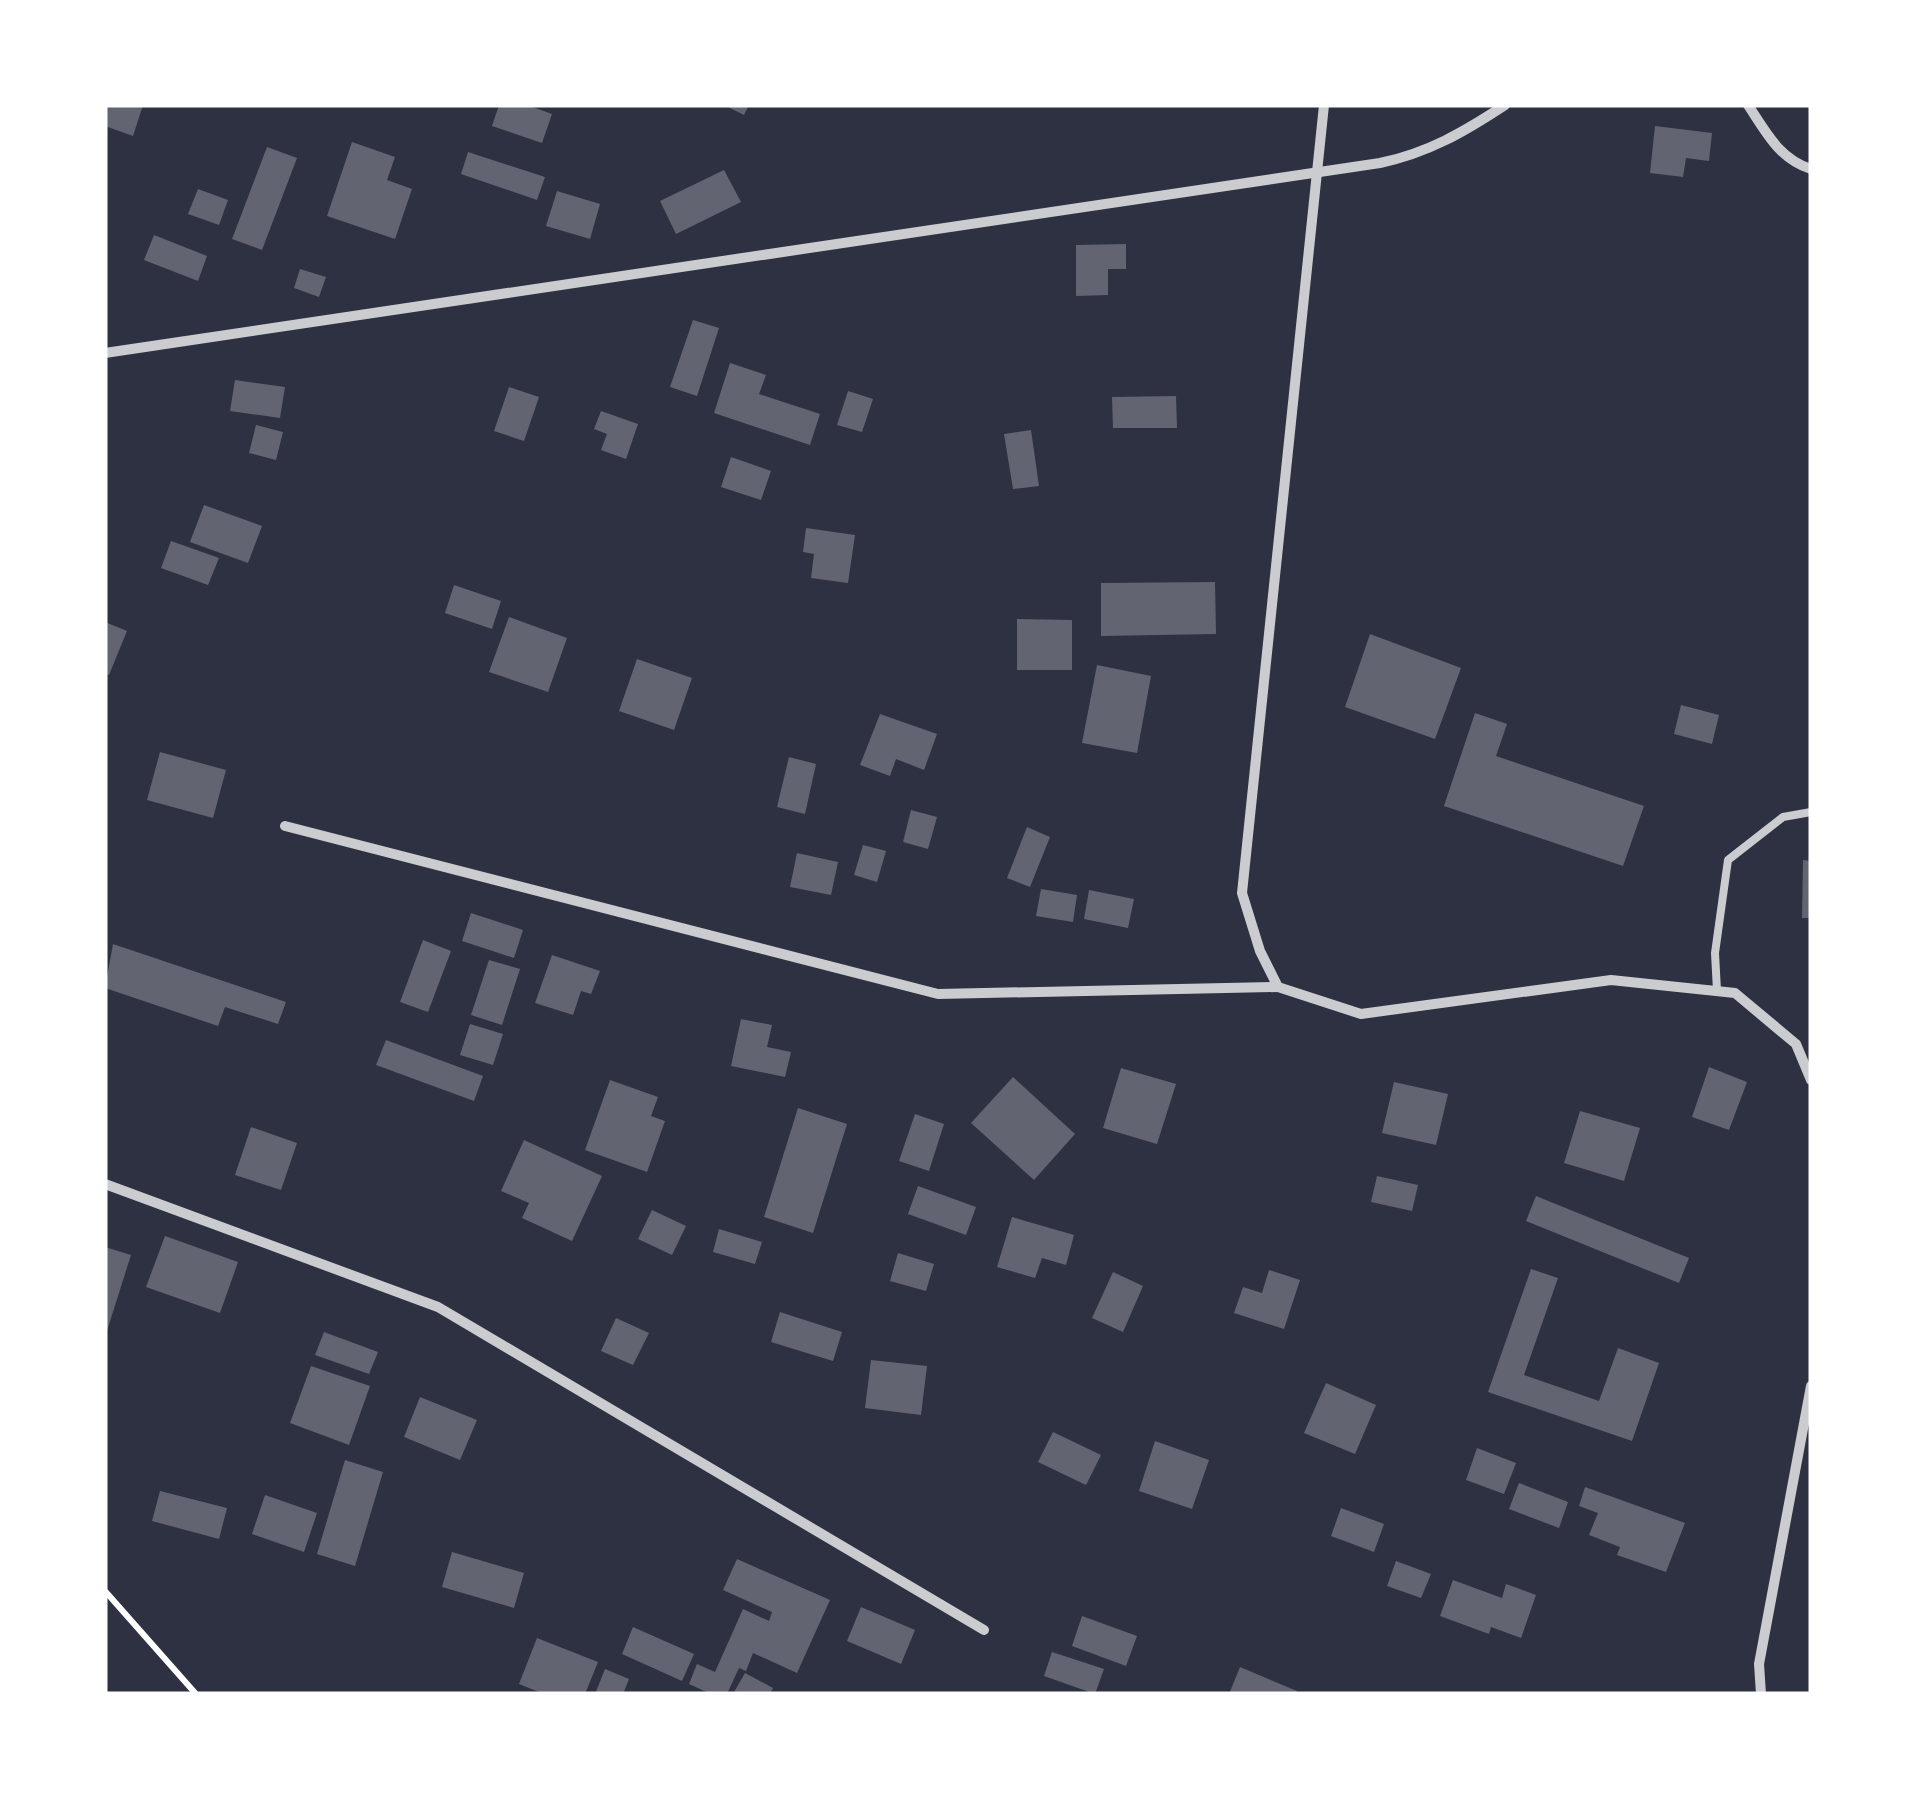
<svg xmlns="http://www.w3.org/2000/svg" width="1916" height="1799" font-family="'Alegreya Sans',sans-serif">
<rect width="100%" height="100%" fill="#2d3142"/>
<g fill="#626471">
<path d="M105,105H143L133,136L105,126Z"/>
<path d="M499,105H527L552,114L542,143L492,126Z"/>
<path d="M724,105H749L744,115Z"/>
<path d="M1655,126L1712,133L1709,161L1686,158L1683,177L1650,173Z"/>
<path d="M352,142L395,157L387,180L412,189L395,239L327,216Z"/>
<path d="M267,147L297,158L262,250L232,239Z"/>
<path d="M468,152L545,177L537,200L461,174Z"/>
<path d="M724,170L741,202L676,234L660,201Z"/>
<path d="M198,189L228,200L219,225L188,214Z"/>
<path d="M557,191L600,204L590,239L546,226Z"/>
<path d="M154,235L207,256L198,281L144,260Z"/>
<path d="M1126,244V269H1108V295L1076,296V245Z"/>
<path d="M300,269L326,277L319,297L294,288Z"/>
<path d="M693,320L719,328L697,396L670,387Z"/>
<path d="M730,363L766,375L759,394L820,414L810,445L714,413Z"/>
<path d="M235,380L285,387L280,418L230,411Z"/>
<path d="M509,387L539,397L524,441L494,431Z"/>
<path d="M848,391L873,399L862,432L837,425Z"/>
<path d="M1176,396L1177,428H1113L1112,397Z"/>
<path d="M601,411L638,424L626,459L601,450L607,434L594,429Z"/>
<path d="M256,425L283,432L276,460L249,453Z"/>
<path d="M1031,430L1039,486L1013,489L1004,434Z"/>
<path d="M731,457L771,471L761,500L721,487Z"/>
<path d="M204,505L262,526L248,563L190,542Z"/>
<path d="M806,528L855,535L848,583L811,578L814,554L803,552Z"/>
<path d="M171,541L219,558L208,585L161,568Z"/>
<path d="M1215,582L1216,634L1101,636V583Z"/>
<path d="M454,585L501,601L492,629L445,613Z"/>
<path d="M509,617L567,638L548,692L489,672Z"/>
<path d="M1017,619L1072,620V670H1017Z"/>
<path d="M105,622L127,631L109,675L105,674Z"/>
<path d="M1370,634L1461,668L1435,739L1345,707Z"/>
<path d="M637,659L692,678L674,730L619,711Z"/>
<path d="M1097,665L1151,676L1137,753L1082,743Z"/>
<path d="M1681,705L1719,715L1712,744L1674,734Z"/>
<path d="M1475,713L1507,724L1496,756L1644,806L1623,866L1444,806Z"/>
<path d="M880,714L937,734L924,770L896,759L890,776L860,765Z"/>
<path d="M160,752L226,770L213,818L147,800Z"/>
<path d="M789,757L816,764L805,814L777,807Z"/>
<path d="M911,810L937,817L928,849L903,842Z"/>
<path d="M1027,827L1050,837L1030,887L1007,878Z"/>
<path d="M863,845L886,851L877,882L854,875Z"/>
<path d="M797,853L838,862L831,895L790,887Z"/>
<path d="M1803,860L1811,861V918H1802Z"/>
<path d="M1041,889L1077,895L1073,922L1036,916Z"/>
<path d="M1089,890L1134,899L1128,928L1084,919Z"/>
<path d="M471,913L523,930L514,958L462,941Z"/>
<path d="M423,940L451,951L428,1012L400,1002Z"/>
<path d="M113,944L286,1002L278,1024L225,1007L218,1026L105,988Z"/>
<path d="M552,955L600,971L591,994L581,991L573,1015L535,1003Z"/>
<path d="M489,960L520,969L502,1025L471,1015Z"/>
<path d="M741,1019L772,1025L767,1047L791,1052L785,1077L731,1066Z"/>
<path d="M470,1024L503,1034L493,1065L460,1055Z"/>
<path d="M386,1040L483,1076L474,1101L376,1065Z"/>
<path d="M1709,1067L1747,1082L1729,1130L1692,1117Z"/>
<path d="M1121,1068L1176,1084L1157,1144L1103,1128Z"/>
<path d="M1013,1077L1075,1134L1034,1180L971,1123Z"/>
<path d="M610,1080L658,1097L651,1116L665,1121L647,1172L585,1150Z"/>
<path d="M1394,1082L1448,1094L1436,1145L1382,1133Z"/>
<path d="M798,1108L847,1124L813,1233L764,1217Z"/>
<path d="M1580,1111L1640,1128L1624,1181L1564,1163Z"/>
<path d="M915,1114L944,1124L929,1171L899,1161Z"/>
<path d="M251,1127L297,1143L281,1190L235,1175Z"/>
<path d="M524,1140L602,1176L572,1241L522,1218L529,1203L501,1191Z"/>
<path d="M1377,1176L1418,1185L1412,1211L1371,1202Z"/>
<path d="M918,1186L976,1207L966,1235L908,1214Z"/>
<path d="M1536,1196L1689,1258L1679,1283L1526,1221Z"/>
<path d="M652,1210L686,1226L672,1255L638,1239Z"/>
<path d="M1012,1217L1074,1235L1066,1265L1042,1258L1035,1278L997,1267Z"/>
<path d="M719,1229L762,1242L755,1264L713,1252Z"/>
<path d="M165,1236L238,1262L220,1313L146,1287Z"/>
<path d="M105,1247L131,1255L106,1334H105Z"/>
<path d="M898,1253L934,1264L926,1291L890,1281Z"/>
<path d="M1531,1269L1558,1278L1524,1375L1599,1401L1618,1348L1659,1363L1632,1441L1488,1392Z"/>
<path d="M1269,1270L1300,1280L1284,1329L1234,1313L1243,1287L1262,1293Z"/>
<path d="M1113,1272L1143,1286L1123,1332L1092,1318Z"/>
<path d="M780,1312L842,1332L833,1361L771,1342Z"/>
<path d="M616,1318L649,1333L633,1365L601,1351Z"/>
<path d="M324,1332L378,1352L369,1374L315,1355Z"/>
<path d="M871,1360L927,1366L921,1415L865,1408Z"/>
<path d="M311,1366L370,1386L349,1445L290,1423Z"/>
<path d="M1326,1383L1376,1405L1355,1454L1304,1433Z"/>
<path d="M420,1397L477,1420L460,1460L404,1437Z"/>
<path d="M1053,1432L1101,1455L1086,1485L1038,1462Z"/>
<path d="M1155,1441L1209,1460L1192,1509L1139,1491Z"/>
<path d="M1477,1448L1516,1463L1504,1494L1466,1480Z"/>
<path d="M345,1460L383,1472L355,1566L317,1554Z"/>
<path d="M1519,1483L1568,1502L1559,1528L1509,1509Z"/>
<path d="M1585,1487L1685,1523L1666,1572L1617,1555L1620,1547L1589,1535L1598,1513L1579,1506Z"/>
<path d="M160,1491L227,1508L219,1539L152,1521Z"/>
<path d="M265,1495L317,1513L304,1552L252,1534Z"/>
<path d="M1341,1508L1384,1524L1374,1552L1331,1536Z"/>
<path d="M452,1552L524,1573L514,1608L442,1587Z"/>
<path d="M737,1559L830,1600L797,1673L753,1653L746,1671L739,1668L727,1694H711L689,1684L697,1664L715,1672L743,1609L769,1621L772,1612L723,1590Z"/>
<path d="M1396,1561L1431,1574L1421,1598L1387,1586Z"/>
<path d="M1453,1580L1502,1598L1506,1584L1536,1595L1521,1638L1491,1627L1489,1634L1440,1616Z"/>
<path d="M861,1607L915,1630L901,1664L847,1641Z"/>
<path d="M1082,1616L1137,1636L1126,1666L1072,1646Z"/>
<path d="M633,1627L694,1654L682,1681L622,1654Z"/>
<path d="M537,1638L598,1662L585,1694H544L519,1684Z"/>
<path d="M1052,1652L1104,1669L1095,1694L1044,1676Z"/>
<path d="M1240,1667L1297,1691L1296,1694H1229Z"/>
<path d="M605,1669L629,1679L623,1694H595Z"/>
<path d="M745,1673L773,1688L770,1694H733Z"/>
</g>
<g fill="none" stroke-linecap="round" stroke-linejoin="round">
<path stroke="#fff" stroke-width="6" d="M105,1591L196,1694"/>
<path stroke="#caccd0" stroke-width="8" d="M1717,991L1715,953L1728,860L1783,817L1811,812"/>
<g stroke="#caccd0" stroke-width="10">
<path d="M1324,105L1242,893L1260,951L1278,987L1361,1014L1611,980L1735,993L1796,1044L1811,1080"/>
<path d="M1748,105C1766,132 1779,159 1811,169"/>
<path d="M105,353L1380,163C1428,153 1464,132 1505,105"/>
<path d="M285,826L938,994L1278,987"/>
<path d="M105,1184L438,1307L984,1630"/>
<path d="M1761,1694L1759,1664L1811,1386"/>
</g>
</g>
<rect width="1916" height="1799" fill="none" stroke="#ffffff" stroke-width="215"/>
</svg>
